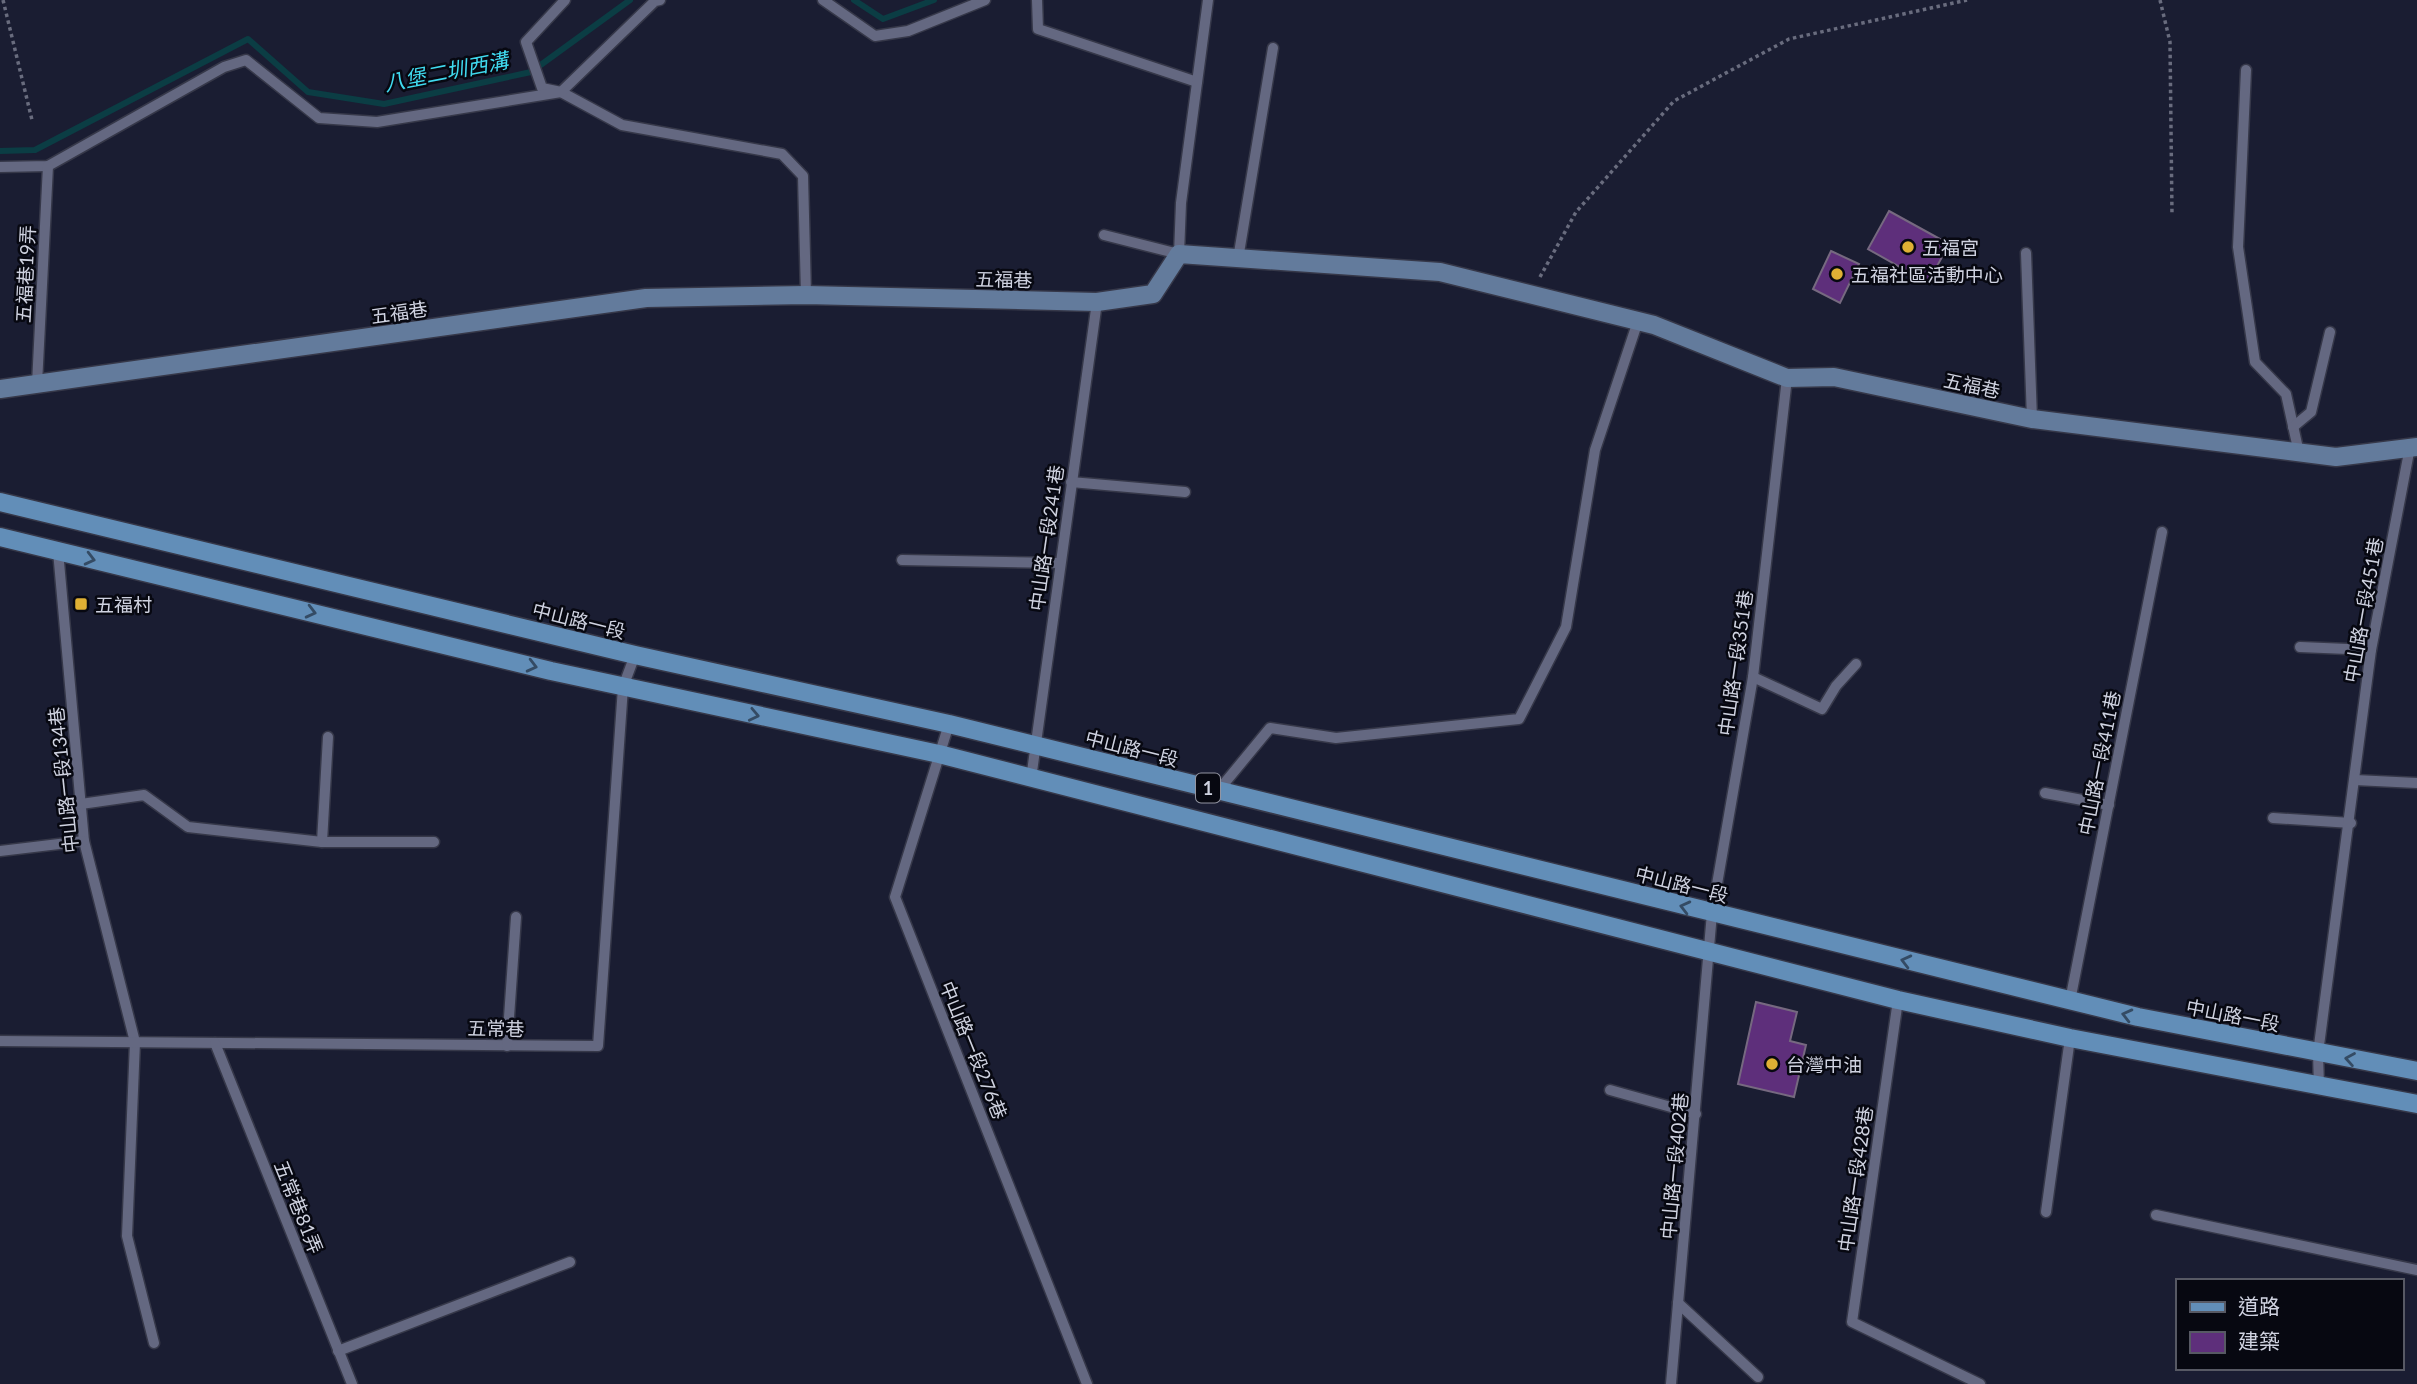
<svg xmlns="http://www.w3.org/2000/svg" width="2417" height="1384" font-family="Lato,'Noto Sans TC',sans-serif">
<rect width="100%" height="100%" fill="#1a1d32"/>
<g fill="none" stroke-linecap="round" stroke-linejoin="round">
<g stroke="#0b3d44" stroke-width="6">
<path d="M854,0L883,19L934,0"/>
<path d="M0,151L35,150L248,39L308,92L384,104L531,72L630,0"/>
</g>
</g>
<g fill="#5e2f7b" stroke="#766980" stroke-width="2">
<path d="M1889,211L1949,244L1928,283L1868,249Z"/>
<path d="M1831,251L1859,264L1840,303L1813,289Z"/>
<path d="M1756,1002L1797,1012L1790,1041L1806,1045L1794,1097L1738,1084Z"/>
</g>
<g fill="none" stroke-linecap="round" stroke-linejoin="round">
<defs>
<g id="lane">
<path d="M565,0L526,42L542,88L561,92L622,125L782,154L803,176L806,295"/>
<path d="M823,0L875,36L908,31L985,0"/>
<path d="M1037,0L1038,29L1197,82"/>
<path d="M2246,70L2238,247L2255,362L2286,394L2299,453"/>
<path d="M0,167L48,166L224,67L246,60L319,118L377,122L561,92L655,1L660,0"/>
<path d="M1104,235L1179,254L1181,203L1208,0"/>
<path d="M2026,253L2032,419"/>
<path d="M1238,259L1273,48"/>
<path d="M37,384L48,166"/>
<path d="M2293,427L2311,412L2330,332"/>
<path d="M1071,482L1185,492"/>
<path d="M58,551L84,841L135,1042L127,1236L154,1343"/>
<path d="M902,560L1060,563"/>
<path d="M2300,647L2371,650"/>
<path d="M1753,677L1822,709L1836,686L1856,664"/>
<path d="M949,724L895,897L1087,1384"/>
<path d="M1031,779L1097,302"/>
<path d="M2355,780L2417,783"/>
<path d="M1218,791L1270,728L1336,738L1519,719L1566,627L1595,450L1638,321"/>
<path d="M2045,793L2109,805"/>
<path d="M81,804L144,795L188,827L322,842H434"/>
<path d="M2273,818L2351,823"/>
<path d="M322,842L328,737"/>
<path d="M0,851L84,841"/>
<path d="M1898,1000L1852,1322L1980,1384"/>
<path d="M2070,1001L2162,532"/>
<path d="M0,1041L598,1046L623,687L635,655"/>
<path d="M215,1043L352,1384"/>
<path d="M507,1046L516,917"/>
<path d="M2319,1087L2318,1053L2371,650L2410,447"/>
<path d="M1610,1090L1696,1114"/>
<path d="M2046,1212L2070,1038"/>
<path d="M2156,1215L2417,1270"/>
<path d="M1678,1303L1758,1377"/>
<path d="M338,1351L570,1262"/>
<path d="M1671,1384L1712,913L1753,677L1787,378"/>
</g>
<path id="secondary" d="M0,389L646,298L806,295L1097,302L1153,294L1179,254L1440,272L1654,325L1787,378L1834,377L2032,419L2336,457L2417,447"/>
<g id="primary">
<path d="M0,502L635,655L949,724L2138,1017L2417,1071"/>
<path d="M0,537L551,671L939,754L1898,1000L2070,1038L2417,1104"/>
</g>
</defs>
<use href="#lane" stroke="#363849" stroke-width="13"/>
<use href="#secondary" stroke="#363849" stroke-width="21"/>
<use href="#primary" stroke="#363849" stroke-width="21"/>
<g stroke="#696c7e" stroke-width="3.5" stroke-dasharray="3.5 3.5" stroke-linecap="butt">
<path d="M3,0L32,120"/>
<path d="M2160,0L2170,42L2172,215"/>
<path d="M1540,277L1576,212L1674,101L1789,39L1967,0"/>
</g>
<use href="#lane" stroke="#646881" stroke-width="10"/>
<use href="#secondary" stroke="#637b9c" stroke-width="18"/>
<use href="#primary" stroke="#628eb8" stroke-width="18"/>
</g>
<defs><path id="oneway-chevron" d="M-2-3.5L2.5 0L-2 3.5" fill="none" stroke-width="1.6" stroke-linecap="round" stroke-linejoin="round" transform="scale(1.75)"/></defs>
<g stroke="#344b64">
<use href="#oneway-chevron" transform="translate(90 559) rotate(14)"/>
<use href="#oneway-chevron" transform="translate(311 612) rotate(14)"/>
<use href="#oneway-chevron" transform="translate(532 666) rotate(14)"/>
<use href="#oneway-chevron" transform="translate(754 715) rotate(12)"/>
<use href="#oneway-chevron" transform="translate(1685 907) rotate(-166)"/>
<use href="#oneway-chevron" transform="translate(1906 961) rotate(-166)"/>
<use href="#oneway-chevron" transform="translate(2127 1015) rotate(-166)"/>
<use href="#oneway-chevron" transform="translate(2350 1059) rotate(-170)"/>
</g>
<g fill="#dfb034" stroke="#070811" stroke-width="2.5">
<circle cx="1908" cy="247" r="7"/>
<circle cx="1837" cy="274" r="7"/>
<rect x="74" y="597" width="14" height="14" rx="3.5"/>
<circle cx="1772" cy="1064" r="7"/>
</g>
<g text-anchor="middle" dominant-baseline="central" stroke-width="5" stroke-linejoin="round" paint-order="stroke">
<rect fill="#070811" stroke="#9395a2" stroke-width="2" x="1196" y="773.5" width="24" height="29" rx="5"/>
<g font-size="18" font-weight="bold" fill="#cfd2e0">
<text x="1208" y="788">1</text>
</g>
<g font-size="19" fill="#cfd2e0" stroke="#070811" text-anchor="start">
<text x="1922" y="247">五福宮</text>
<text x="1851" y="274">五福社區活動中心</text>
<text x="95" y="604">五福村</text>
<text x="1786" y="1064">台灣中油</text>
</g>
<g font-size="19" fill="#cfd2e0" stroke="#070811">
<text transform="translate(25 274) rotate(-87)">五福巷19弄</text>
<text transform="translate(1004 279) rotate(1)">五福巷</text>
<text transform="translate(399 312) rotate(-8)">五福巷</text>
<text transform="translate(1972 385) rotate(12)">五福巷</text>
<text transform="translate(1046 538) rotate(-82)">中山路一段241巷</text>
<text transform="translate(2363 610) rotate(-80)">中山路一段451巷</text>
<text transform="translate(579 620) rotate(14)">中山路一段</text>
<text transform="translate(1735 663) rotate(-82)">中山路一段351巷</text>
<text transform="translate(1132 748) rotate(14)">中山路一段</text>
<text transform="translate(2099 763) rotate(-79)">中山路一段411巷</text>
<text transform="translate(63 780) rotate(-96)">中山路一段134巷</text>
<text transform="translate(1682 884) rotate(14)">中山路一段</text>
<text transform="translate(2233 1015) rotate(11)">中山路一段</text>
<text transform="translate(496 1028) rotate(1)">五常巷</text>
<text transform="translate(974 1050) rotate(68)">中山路一段276巷</text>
<text transform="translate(1674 1166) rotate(-85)">中山路一段402巷</text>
<text transform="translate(1855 1179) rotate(-82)">中山路一段428巷</text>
<text transform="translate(299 1207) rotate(68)">五常巷81弄</text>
</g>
<g font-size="21" font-style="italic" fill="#40daef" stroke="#070811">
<text transform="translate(446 71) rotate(-11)">八堡二圳西溝</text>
</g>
</g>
<rect x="2176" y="1279" width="228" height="91" fill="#070811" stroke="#575964" stroke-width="2"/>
<rect x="2190" y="1302" width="35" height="10" fill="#628eb8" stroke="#575964" stroke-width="2"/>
<text x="2238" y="1314" font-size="21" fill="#cfd2e0">道路</text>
<rect x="2190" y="1332" width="35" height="21" fill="#5e2f7b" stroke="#575964" stroke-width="2"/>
<text x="2238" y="1349" font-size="21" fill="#cfd2e0">建築</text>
</svg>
